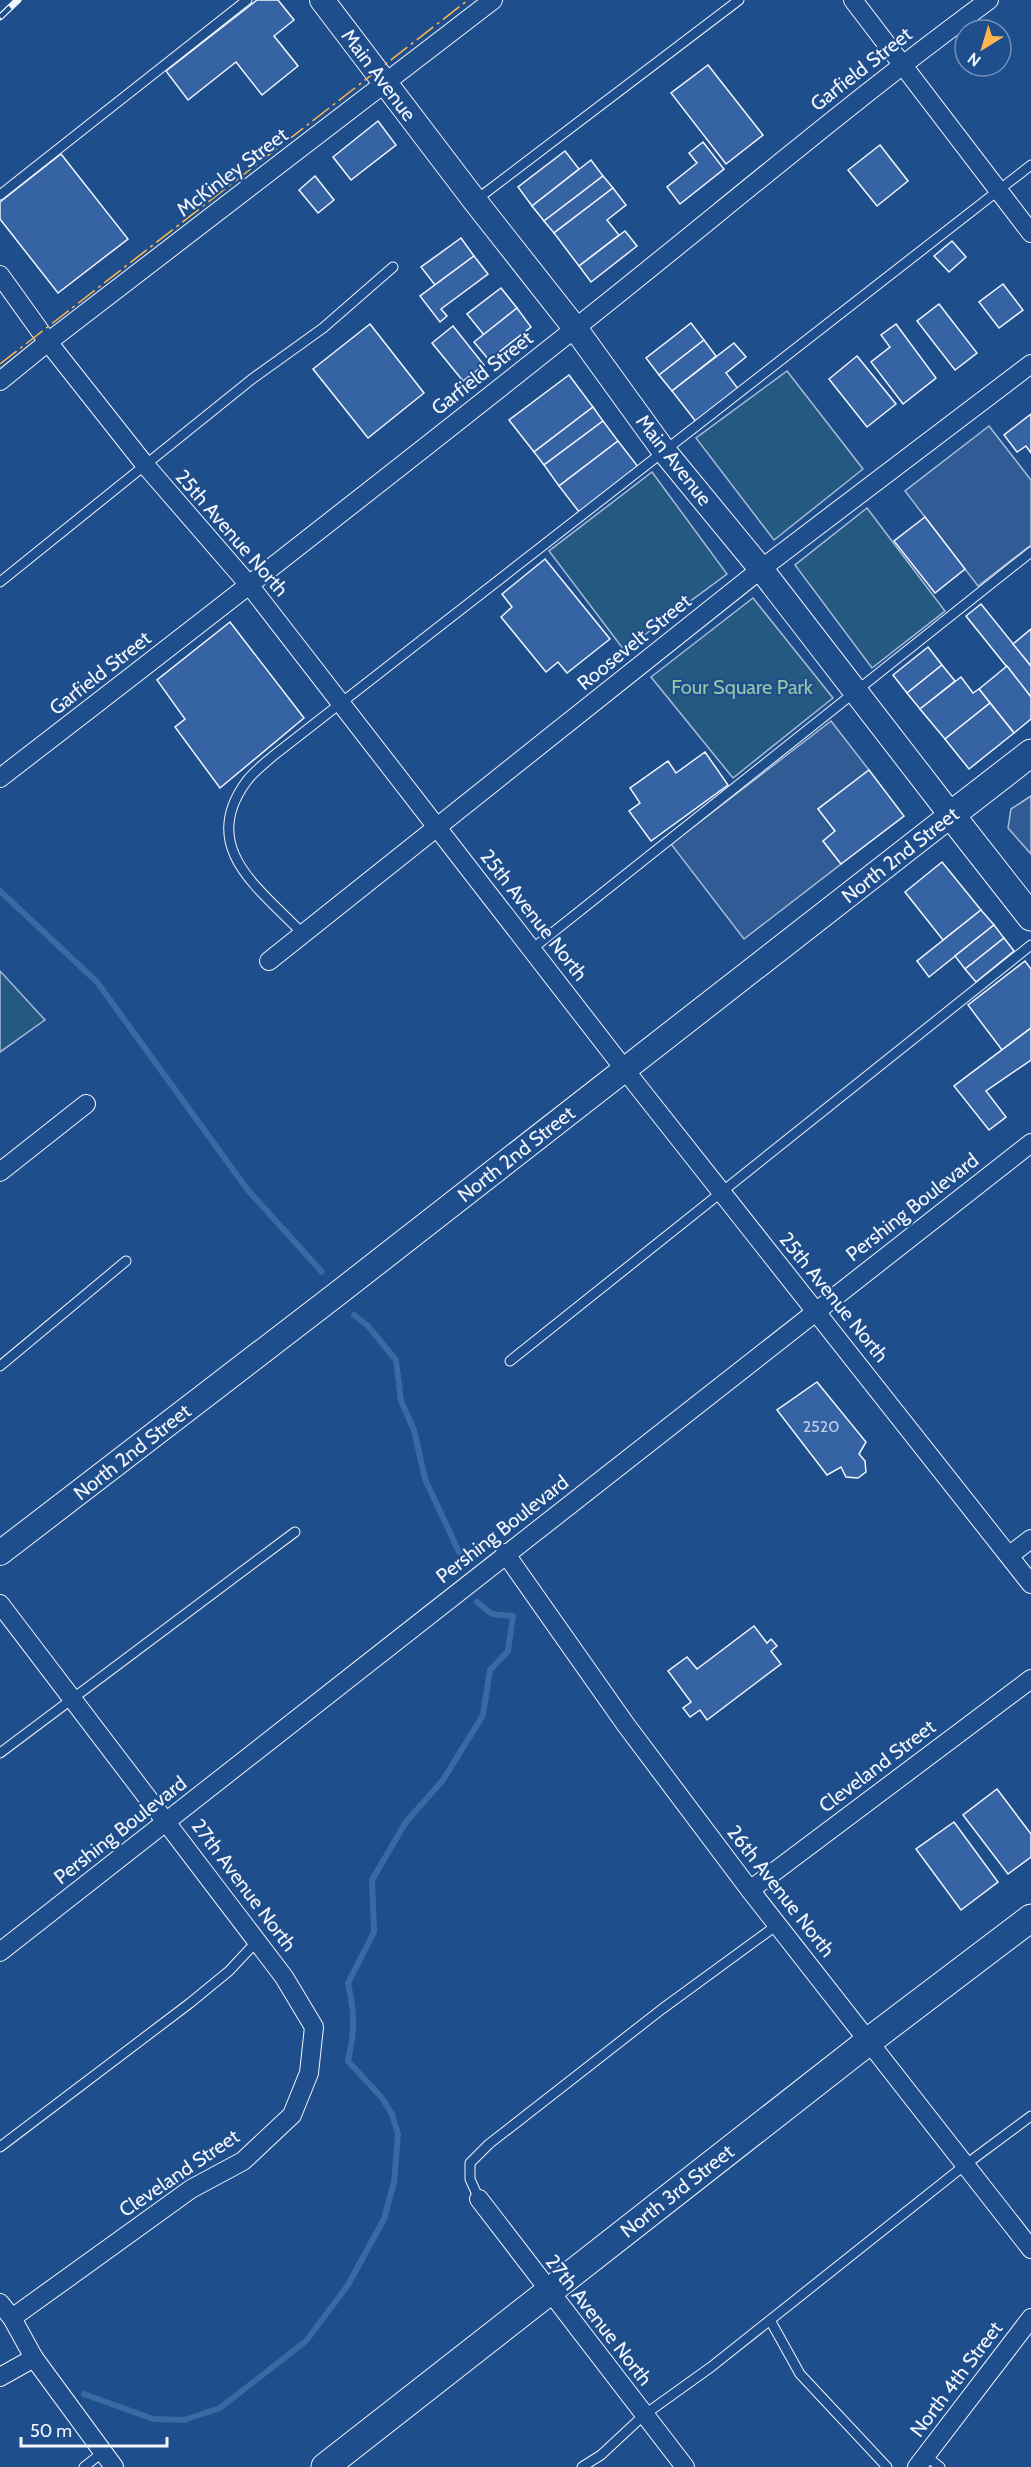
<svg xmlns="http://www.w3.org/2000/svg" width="1031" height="2467" font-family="Cabin,sans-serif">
<rect width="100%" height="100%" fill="#1f4e8c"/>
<g fill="#245a82" stroke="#a8bbd7" stroke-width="1.5">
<path d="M787,371L863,469L774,540L696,438Z"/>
<path d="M652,472L727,574L624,650L549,551Z"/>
<path d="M867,508L945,611L872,668L795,565Z"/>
<path d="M753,598L833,698L733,778L651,677Z"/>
<path d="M0,971L45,1020L0,1052Z"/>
</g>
<g fill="#305b95" stroke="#a8bbd7" stroke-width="1.5">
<path d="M989,426L1031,480V545L978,586L905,491Z"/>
<path d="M831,721L869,770L818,809L835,831L823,841L841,864L744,939L671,844Z"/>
<path d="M1031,796V854L1008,828L1011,809Z"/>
</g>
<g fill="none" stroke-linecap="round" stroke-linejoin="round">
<g stroke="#3b69a3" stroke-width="6">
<path d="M0,891L97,982L247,1189L322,1272"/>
<path d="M354,1315L368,1326L396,1360L401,1401L414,1430L425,1479L459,1552"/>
<path d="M84,2394L153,2419L184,2420L220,2408L306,2341L348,2285L384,2219L394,2182L398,2134L392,2114L382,2098L348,2061C355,2029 355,2015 348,1983L374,1932L372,1880L406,1822L443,1780L483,1715L490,1670L508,1651L513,1616L492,1614L477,1602"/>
</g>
</g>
<g fill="#3563a3" stroke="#f2f6ff" stroke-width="1.5">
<path d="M257,0H278L294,20L274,36L298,66L262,95L236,62L188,100L166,71Z"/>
<path d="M708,65L763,135L726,164L671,93Z"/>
<path d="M378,121L396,145L351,180L333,157Z"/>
<path d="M703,142L724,169L680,204L667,187L697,163L689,153Z"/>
<path d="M880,145L908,181L877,206L848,170Z"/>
<path d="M565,151L579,169L532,206L518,187Z"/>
<path d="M61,154L128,239L58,293L0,219V202Z"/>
<path d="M591,160L603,176L544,221L532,206Z"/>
<path d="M315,176L334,200L318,213L299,190Z"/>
<path d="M603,176L613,188L554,233L544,221Z"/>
<path d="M613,188L626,205L607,220L619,235L579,266L554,233Z"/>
<path d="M625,231L637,246L591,282L579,266Z"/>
<path d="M461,238L474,256L435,285L421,267Z"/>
<path d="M952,241L966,257L949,272L934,256Z"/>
<path d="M474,256L488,274L441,309L447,316L440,322L420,296Z"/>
<path d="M1003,284L1023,310L999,328L979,302Z"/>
<path d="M501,288L517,308L484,335L467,314Z"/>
<path d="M939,304L977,353L955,370L917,321Z"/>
<path d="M517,308L531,327L489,360L474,342Z"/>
<path d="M691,323L704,340L659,375L646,358Z"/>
<path d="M370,324L424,393L368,438L313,369Z"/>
<path d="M896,324L936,378L903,404L871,362L890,347L881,335Z"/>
<path d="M453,326L484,365L463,381L432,343Z"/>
<path d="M704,340L716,356L672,391L659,375Z"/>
<path d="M734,343L746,357L726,373L739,390L697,423L672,391Z"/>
<path d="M857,356L896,404L867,427L829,379Z"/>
<path d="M569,375L593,407L534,452L509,420Z"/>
<path d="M593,407L603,421L544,465L534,452Z"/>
<path d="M1031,414V453L1026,446L1017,452L1004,435Z"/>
<path d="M603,421L618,441L559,486L544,465Z"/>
<path d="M618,441L639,468L580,513L559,486Z"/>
<path d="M925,517L965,569L935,593L894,541Z"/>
<path d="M545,559L610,639L567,673L558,662L546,672L501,617L512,607L502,594Z"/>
<path d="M981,604L1031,666V697L966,616Z"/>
<path d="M230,622L304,718L220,788L175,727L185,719L157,680Z"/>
<path d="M1031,629V666L1013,644Z"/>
<path d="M928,647L942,665L907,693L893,675Z"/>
<path d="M942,665L955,681L920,709L907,693Z"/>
<path d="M1007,666L1031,697V719L1014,733L979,689Z"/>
<path d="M961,677L973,693L979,689L990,703L945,739L920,709Z"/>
<path d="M990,703L1014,733L969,769L945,739Z"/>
<path d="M705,752L728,785L651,841L629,811L640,803L630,788L668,761L676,773Z"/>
<path d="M869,770L904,816L841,864L823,841L835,831L818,809Z"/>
<path d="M942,862L981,910L943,940L905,892Z"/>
<path d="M981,910L994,925L929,977L917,961Z"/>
<path d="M994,925L1004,938L965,969L955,956Z"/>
<path d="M1004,938L1014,951L976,982L965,969Z"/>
<path d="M1025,961L1031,969V1028L1002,1050L968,1005Z"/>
<path d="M1031,1028V1060L986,1091L1006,1117L989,1130L954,1086Z"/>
<path d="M817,1382L866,1442L859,1454L865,1461L866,1472L858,1478L846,1477L841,1467L827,1475L777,1410Z"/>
<path d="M754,1626L767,1643L771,1639L777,1646L771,1651L781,1664L707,1720L700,1710L690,1717L683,1708L691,1702L668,1671L687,1657L697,1669Z"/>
<path d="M997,1789L1031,1834V1857L1008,1874L963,1815Z"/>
<path d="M954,1822L998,1882L961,1910L916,1849Z"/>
</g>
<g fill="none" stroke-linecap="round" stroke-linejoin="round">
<defs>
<g id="lane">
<path d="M0,195L247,0"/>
<path d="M476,200L739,0"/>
<path d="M0,582L252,379L323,328L393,267"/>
<path d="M303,934C260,889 198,848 246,782C253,772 264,764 273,756L1031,165"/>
<path d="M532,949L1031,552"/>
<path d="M510,1361L1031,945"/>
<path d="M0,1366L126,1261"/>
<path d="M0,1753L295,1532"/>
<path d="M0,2147L190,2003L229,1971L257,1941"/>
<path d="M479,2199L470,2179V2163L489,2144L662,2009L777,1925"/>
<path d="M770,2320L800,2374L887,2467"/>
<path d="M926,2456L940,2467"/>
<path d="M84,2467L103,2452"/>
<path d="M582,2467L601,2455L644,2415L711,2367L965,2165L1031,2116"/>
</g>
<g id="street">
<path d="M853,0L1031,233"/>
<path d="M0,275L48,342L146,466L250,586L625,1070L1031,1584"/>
<path d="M0,381L48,342L493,0"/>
<path d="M0,778C192,630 383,481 573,330C712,220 846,105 989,0"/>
<path d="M269,961L761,569L1031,364"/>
<path d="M0,1172L86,1104"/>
<path d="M505,1553L626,1725L750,1890L1031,2249"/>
<path d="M1010,1555L1031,1539"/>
<path d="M0,1604L284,1977L314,2027L309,2073L292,2115L243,2161L191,2189L12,2318"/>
<path d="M750,1890L1031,1679"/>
<path d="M0,1952L1031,1143"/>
<path d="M479,2199L685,2467"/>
<path d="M0,2303L12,2318L34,2358L114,2467"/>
<path d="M0,2377L34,2358"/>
<path d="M917,2467L1031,2318"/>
</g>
<path id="secondary" d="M0,1553L337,1294L951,815L761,569L664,451L575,328L475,201L322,0"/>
<g id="primary">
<path d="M1031,753L951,815L1031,917"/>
<path d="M325,2467L869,2041L1031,1918"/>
</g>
</defs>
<use href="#lane" stroke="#f2f6ff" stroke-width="11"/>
<use href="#street" stroke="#f2f6ff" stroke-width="20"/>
<use href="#secondary" stroke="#f2f6ff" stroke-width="26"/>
<use href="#primary" stroke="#f2f6ff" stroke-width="29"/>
<use href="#lane" stroke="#1f4e8c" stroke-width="9"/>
<use href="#street" stroke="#1f4e8c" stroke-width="18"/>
<use href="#secondary" stroke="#1f4e8c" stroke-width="24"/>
<use href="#primary" stroke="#1f4e8c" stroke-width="27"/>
<defs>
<path id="rail" d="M0,17L18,0"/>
</defs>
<use href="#rail" stroke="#f2f6ff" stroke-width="7"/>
<use href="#rail" stroke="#1f4e8c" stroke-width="4.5" stroke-dasharray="14" stroke-linecap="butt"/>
<path stroke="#ffb74d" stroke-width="1.5" stroke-dasharray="21 4.5 3 4.5" stroke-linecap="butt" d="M0,364L468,0"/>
</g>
<g text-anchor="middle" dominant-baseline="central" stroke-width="4.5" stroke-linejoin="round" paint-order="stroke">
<g font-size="16" fill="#c3d1e8">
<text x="821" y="1426">2520</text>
</g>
<g font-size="20" fill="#f2f6ff" stroke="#1f4e8c">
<text transform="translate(861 69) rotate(-38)">Garfield Street</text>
<text transform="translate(379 75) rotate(53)">Main Avenue</text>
<text transform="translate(232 172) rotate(-37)">McKinley Street</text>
<text transform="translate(482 373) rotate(-38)">Garfield Street</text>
<text transform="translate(674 460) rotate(52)">Main Avenue</text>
<text transform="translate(232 533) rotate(49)">25th Avenue North</text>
<text transform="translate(634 642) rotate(-39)">Roosevelt Street</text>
<text transform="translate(100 673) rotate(-38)">Garfield Street</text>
<text transform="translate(900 855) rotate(-38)">North 2nd Street</text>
<text transform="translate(534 915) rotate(52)">25th Avenue North</text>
<text transform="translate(516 1154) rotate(-38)">North 2nd Street</text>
<text transform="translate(912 1207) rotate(-38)">Pershing Boulevard</text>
<text transform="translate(834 1297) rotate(51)">25th Avenue North</text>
<text transform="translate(132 1452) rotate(-38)">North 2nd Street</text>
<text transform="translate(502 1529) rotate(-38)">Pershing Boulevard</text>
<text transform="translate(877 1766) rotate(-37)">Cleveland Street</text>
<text transform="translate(120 1830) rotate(-38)">Pershing Boulevard</text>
<text transform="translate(244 1885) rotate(53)">27th Avenue North</text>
<text transform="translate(781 1891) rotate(52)">26th Avenue North</text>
<text transform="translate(179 2173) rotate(-34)">Cleveland Street</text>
<text transform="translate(677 2191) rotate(-38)">North 3rd Street</text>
<text transform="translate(599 2320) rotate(52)">27th Avenue North</text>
<text transform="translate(956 2379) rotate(-53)">North 4th Street</text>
</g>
<g font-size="20" fill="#97c8a6" stroke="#1f4e8c">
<text x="742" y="687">Four Square Park</text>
</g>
</g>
<g transform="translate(983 48) rotate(217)"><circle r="28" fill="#1f4e8c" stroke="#7391ba" stroke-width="1.5"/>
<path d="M0-4.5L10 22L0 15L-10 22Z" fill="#ffb74d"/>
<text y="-9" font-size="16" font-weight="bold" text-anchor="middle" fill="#f2f6ff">N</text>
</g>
<path d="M21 2437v9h146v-9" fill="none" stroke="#f2f6ff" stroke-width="3"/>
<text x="30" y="2437" font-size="18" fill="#f2f6ff" stroke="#1f4e8c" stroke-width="4.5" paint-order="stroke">50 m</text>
</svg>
